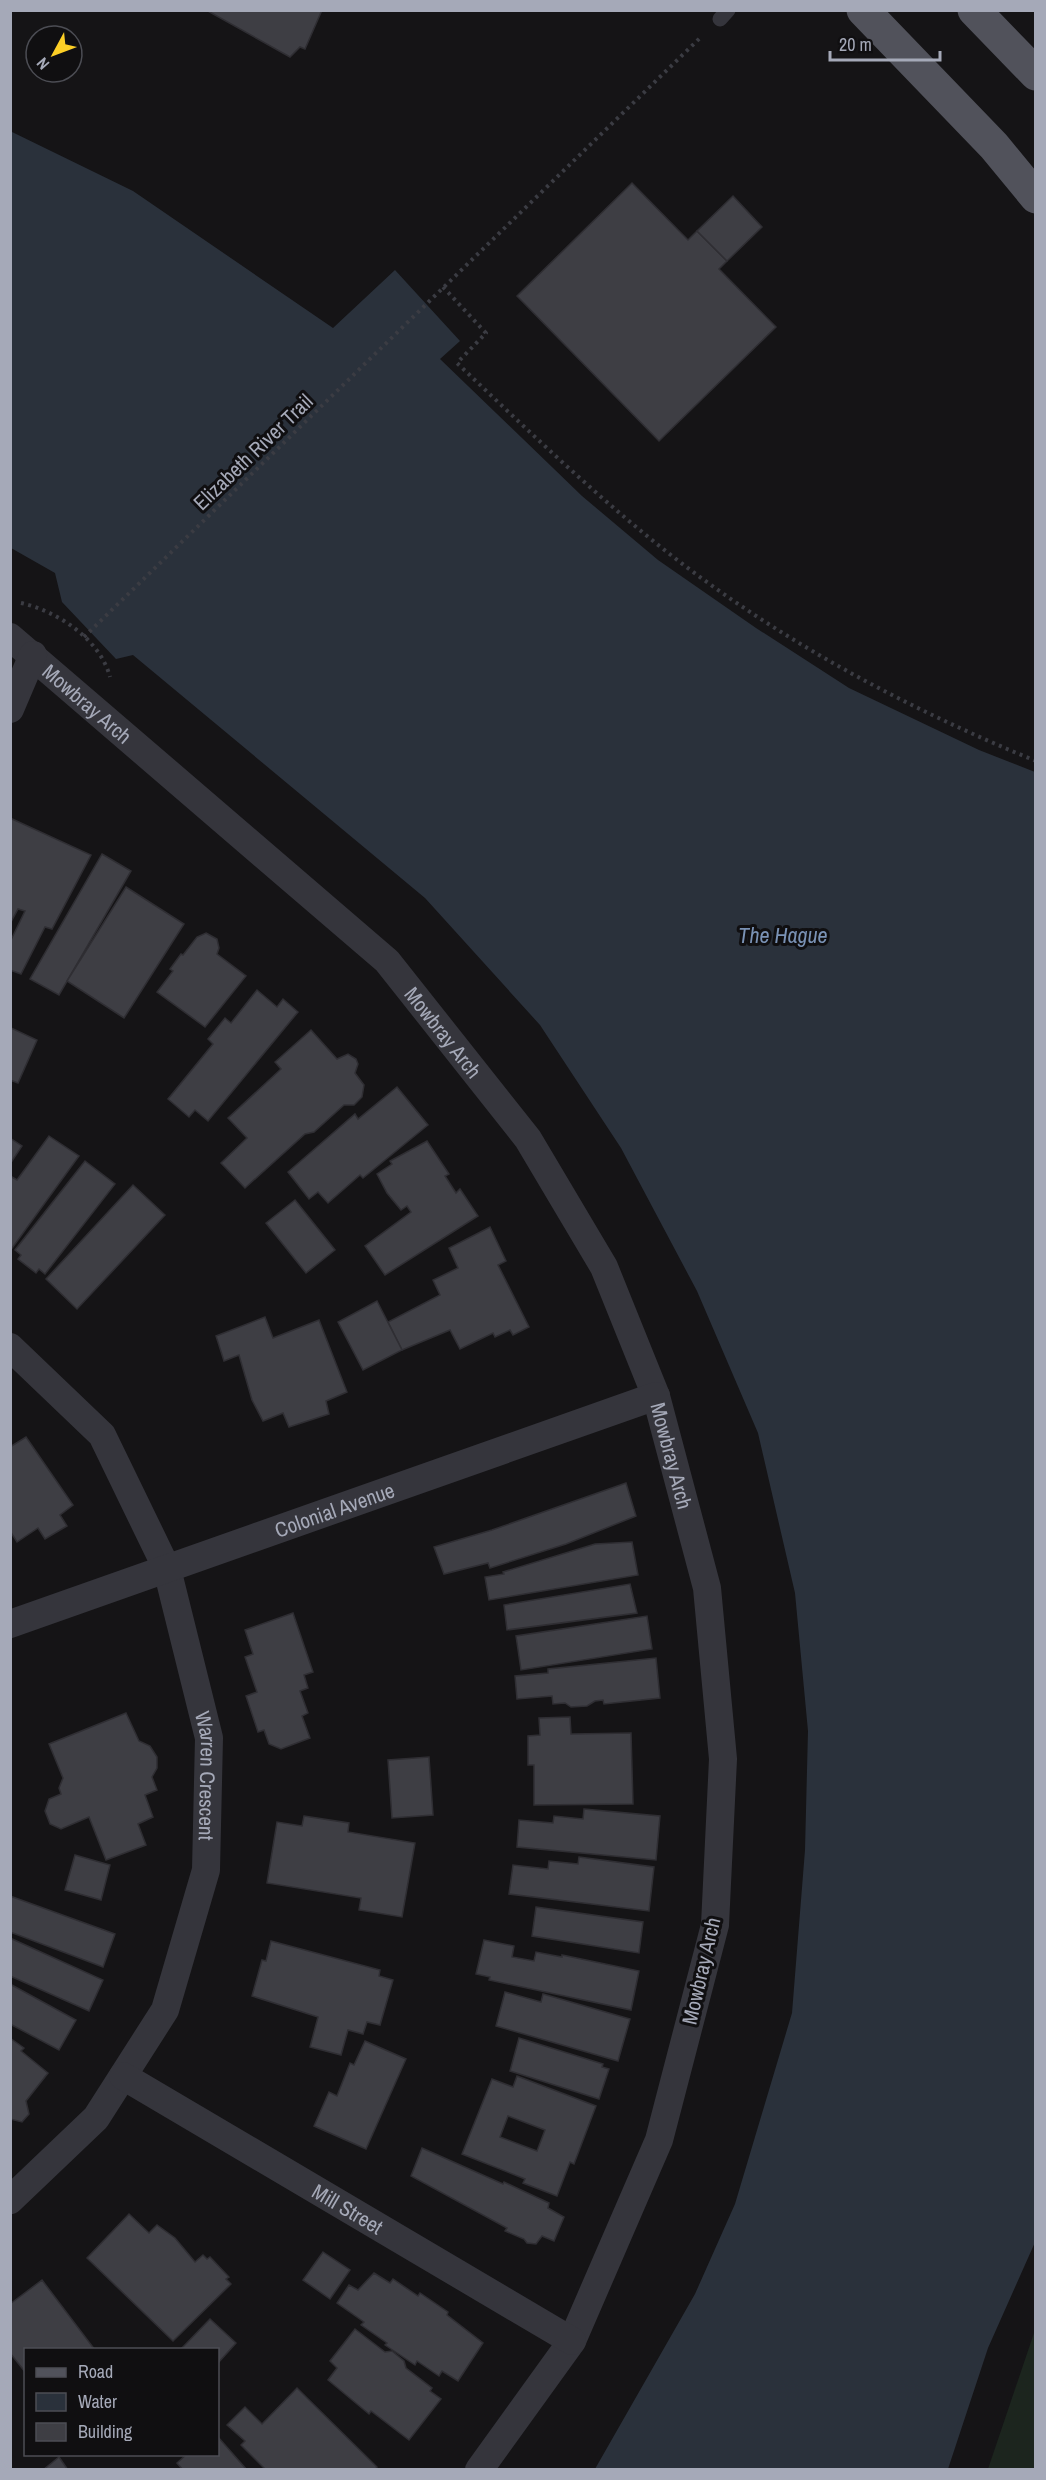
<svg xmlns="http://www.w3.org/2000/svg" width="1046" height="2480" font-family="'Archivo Narrow',sans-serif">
<rect width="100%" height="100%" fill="#151416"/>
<path fill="#1c251e" d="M1035,2330V2469H988Z"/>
<path fill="#2a313b" d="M10,131L133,191L333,328L395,270L460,341L440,359L582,496L658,560L756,628L849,688L979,750L1035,772L1036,2240L988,2348L948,2469H595L695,2294L735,2204L792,2013L805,1850L808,1731L795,1593L758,1433L697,1291L621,1148L540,1025L425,898L133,655L116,659L62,602L55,573L11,548Z"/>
<g fill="#3e3e44" stroke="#2f2e33" stroke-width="1.5" fill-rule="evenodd">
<path d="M206,10H322L305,49L300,47L290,57Z"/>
<path d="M632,183L688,240L697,231L727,261L719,269L776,327L659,441L517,296Z"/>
<path d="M733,196L762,227L727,261L697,231Z"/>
<path d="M10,818L91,855L52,929L45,927L21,974L10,970V942L25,911L18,909L10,924Z"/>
<path d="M102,854L131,871L59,995L30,979Z"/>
<path d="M126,887L184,924L124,1018L67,981Z"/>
<path d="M206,933L217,939L219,948L217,954L246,976L205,1027L157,992L173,971L170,969L181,954L183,955L197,937Z"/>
<path d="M257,990L277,1007L283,999L298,1012L208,1121L195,1110L189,1117L168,1099L213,1044L208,1039L225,1018L231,1023Z"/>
<path d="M10,1025L11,1028L37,1040L18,1083L10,1080Z"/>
<path d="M311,1030L337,1059L348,1054L356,1059L358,1064L355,1073L364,1085L362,1097L354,1105H344L314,1132L305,1134L245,1188L221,1163L247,1138L228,1118L281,1069L275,1062Z"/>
<path d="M397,1087L428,1125L363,1178L360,1175L328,1203L318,1192L309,1199L288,1172L355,1114L358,1119Z"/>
<path d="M49,1136L79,1156L10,1251V1179L12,1177L17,1180Z"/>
<path d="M10,1138L22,1146L10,1164Z"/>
<path d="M427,1141L449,1174L445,1176L456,1193L460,1189L478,1216L385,1275L365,1246L411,1212L407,1206L401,1210L387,1193L377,1174L392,1164L390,1161Z"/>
<path d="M85,1161L115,1184L45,1274L39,1269L36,1273L18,1259L21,1255L15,1250Z"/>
<path d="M133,1185L165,1215L77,1309L46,1279Z"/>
<path d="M295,1200L335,1250L306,1273L266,1223Z"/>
<path d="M490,1227L506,1261L498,1265L529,1327L513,1335L510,1330L495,1337L493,1333L460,1349L450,1330L402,1350L388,1322L440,1295L433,1280L458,1268L449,1248Z"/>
<path d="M377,1301L402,1350L363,1370L338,1322Z"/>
<path d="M265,1317L273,1338L319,1320L347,1392L326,1401L329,1414L289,1427L283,1413L263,1421L252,1400L239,1355L224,1361L216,1336Z"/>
<path d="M26,1437L73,1505L60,1515L67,1526L45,1539L38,1528L17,1542L10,1531V1447Z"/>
<path d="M626,1483L636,1516L566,1544L490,1568L488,1563L444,1574L434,1547L492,1530Z"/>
<path d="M632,1542L638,1575L489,1600L485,1577L504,1574L503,1572L595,1544Z"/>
<path d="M630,1584L637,1613L507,1630L504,1605Z"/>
<path d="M293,1613L313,1672L304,1675L308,1688L300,1691L308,1713L302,1716L310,1738L281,1749L269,1744L264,1730L258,1732L246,1696L257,1692L245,1657L253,1654L245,1630Z"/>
<path d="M647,1616L652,1649L521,1670L516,1636Z"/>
<path d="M656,1658L660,1698L604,1704L603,1700L595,1701L587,1706L571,1707L565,1703L553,1704L552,1696L517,1699L515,1676L548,1673V1669Z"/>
<path d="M126,1713L139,1741L150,1746L157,1757V1768L152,1777L157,1790L145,1795L153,1817L138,1824L146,1845L106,1860L89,1817L61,1829L50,1824L45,1811L49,1799L61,1794L59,1788L63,1778L49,1744Z"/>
<path d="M570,1717L571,1734L631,1733L633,1804L534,1805V1765H528V1736L540,1735L539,1718Z"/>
<path d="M429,1757L433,1815L392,1818L388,1760Z"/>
<path d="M584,1809L660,1816L656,1860L517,1847L519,1820L553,1823L554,1816L583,1819Z"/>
<path d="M304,1816L349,1823L348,1832L415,1843L402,1917L359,1910L361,1898L267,1883L277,1822L302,1826Z"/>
<path d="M75,1855L110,1865L101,1900L65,1890Z"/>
<path d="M579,1857L654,1867L649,1911L509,1894L513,1865L548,1869L549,1861L578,1864Z"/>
<path d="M10,1896L115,1934L103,1967L10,1932Z"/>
<path d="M536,1907L643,1922L639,1953L532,1936Z"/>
<path d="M10,1938L103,1980L89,2011L10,1976Z"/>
<path d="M484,1940L514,1946L512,1957L534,1961L536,1952L562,1957V1955L639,1971L631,2010L489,1980L490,1977L476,1974Z"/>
<path d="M271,1941L380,1970L379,1976L393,1980L380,2025L367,2022L363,2034L348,2030L341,2055L310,2047L318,2017L252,1996L262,1960L266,1961Z"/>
<path d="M10,1984L76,2020L59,2050L10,2024Z"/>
<path d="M505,1992L541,2002L543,1994L630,2019L618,2061L496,2026Z"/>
<path d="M10,2038L24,2048L21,2051L48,2073L26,2101L29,2114L22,2122L10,2119Z"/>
<path d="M519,2038L603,2064L602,2067L609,2069L599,2099L510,2071Z"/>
<path d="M365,2041L406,2059L366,2149L314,2126L329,2092L337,2096L350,2063L354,2065Z"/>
<path d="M517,2076L596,2106L574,2164L570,2162L557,2196L523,2183L525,2179L462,2154L492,2079L513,2087ZM508,2116L545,2130L537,2151L500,2137Z"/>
<path d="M422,2148L503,2184L504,2182L549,2203L548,2208L564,2217L554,2241L542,2236L536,2244L527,2243L524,2239L505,2231L507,2228L411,2176Z"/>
<path d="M129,2214L149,2233L157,2225L175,2238L195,2262L203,2255L207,2259L210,2257L229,2277L226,2279L231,2284L173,2341L87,2258Z"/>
<path d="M323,2252L350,2270L330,2299L303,2280Z"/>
<path d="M374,2273L390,2283L393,2279L418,2296L420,2293L448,2312L447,2315L483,2343L458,2381L442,2371L439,2376L417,2361L415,2365L385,2345L387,2343L361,2325L364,2322L337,2303L349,2285L358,2290Z"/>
<path d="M42,2280L95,2350H26V2373L10,2353V2304Z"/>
<path d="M210,2319L236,2343L218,2363V2350H180Z"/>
<path d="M355,2329L385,2352L392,2351L404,2361L406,2368L432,2388L430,2391L441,2399L409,2440L371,2411L369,2414L328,2380L337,2368L330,2361Z"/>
<path d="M297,2388L377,2467L375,2470H266L241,2445L245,2441L227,2425L245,2407L262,2424Z"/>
<path d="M218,2437L247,2470H183L177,2463L187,2454H218Z"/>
<path d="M59,2457L68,2470H43Z"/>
</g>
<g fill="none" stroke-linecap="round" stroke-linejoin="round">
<g stroke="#3b3c43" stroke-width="4" stroke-dasharray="3 4.5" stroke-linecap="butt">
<path d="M443,287L486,333L457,363C517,420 577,478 641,531C759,629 894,703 1036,761"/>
<path d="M21,603C57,611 100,639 110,677"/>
<path d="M84,637L701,37"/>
</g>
<path stroke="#35353c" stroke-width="15" d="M720,19L728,10"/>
<g stroke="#35353c" stroke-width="28">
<path id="s1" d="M10,637L387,961L528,1139L604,1267L656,1396L707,1588L723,1759L715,1925L659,2140L572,2341L479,2470"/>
<path d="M10,709L33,655"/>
<path id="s2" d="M10,1347L102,1435L167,1569L209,1738L206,1870L165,2010L96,2118L10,2200"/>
<path id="s3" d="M10,1624L656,1396"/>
<path id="s4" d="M123,2076L572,2341"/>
</g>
<g stroke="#51525b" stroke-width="33">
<path d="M863,10L994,146L1036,197"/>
<path d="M974,10L1036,74"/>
</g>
</g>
<g text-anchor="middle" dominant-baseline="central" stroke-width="6" stroke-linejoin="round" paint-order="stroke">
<g font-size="21" fill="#a5a9b8" stroke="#100f11">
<text transform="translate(253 452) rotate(-44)">Elizabeth River Trail</text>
<text stroke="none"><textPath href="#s1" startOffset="102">Mowbray Arch</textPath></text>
<text stroke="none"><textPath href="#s1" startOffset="588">Mowbray Arch</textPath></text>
<text stroke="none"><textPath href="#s1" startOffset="1074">Mowbray Arch</textPath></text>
<text stroke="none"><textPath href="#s3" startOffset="344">Colonial Avenue</textPath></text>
<text stroke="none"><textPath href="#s2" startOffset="488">Warren Crescent</textPath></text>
<text transform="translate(701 1971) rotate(-77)">Mowbray Arch</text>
<text stroke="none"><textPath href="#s4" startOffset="261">Mill Street</textPath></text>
</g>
<g font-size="22" font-style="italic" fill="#7a92b5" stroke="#100f11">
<text x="783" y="935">The Hague</text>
</g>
</g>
<rect width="1046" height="2480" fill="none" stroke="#a5a9b8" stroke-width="24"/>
<rect x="24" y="2348" width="195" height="108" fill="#100f11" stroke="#4c4d54" stroke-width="1.5"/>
<rect x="36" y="2368" width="30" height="9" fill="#51525b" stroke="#4c4d54" stroke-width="1.5"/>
<text x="78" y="2378" font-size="18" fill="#a5a9b8">Road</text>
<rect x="36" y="2393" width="30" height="18" fill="#2a313b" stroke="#4c4d54" stroke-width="1.5"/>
<text x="78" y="2408" font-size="18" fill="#a5a9b8">Water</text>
<rect x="36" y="2423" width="30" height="18" fill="#3e3e44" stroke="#4c4d54" stroke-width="1.5"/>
<text x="78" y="2438" font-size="18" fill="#a5a9b8">Building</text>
<g transform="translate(54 54) rotate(229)"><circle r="28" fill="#100f11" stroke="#4c4d54" stroke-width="1.5"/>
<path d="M0-4.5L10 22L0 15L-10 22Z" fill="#fdcf26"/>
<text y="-9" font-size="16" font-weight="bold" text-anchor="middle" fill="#a5a9b8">N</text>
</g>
<path d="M830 51v9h110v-9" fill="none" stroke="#a5a9b8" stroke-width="3"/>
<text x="839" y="51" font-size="18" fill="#a5a9b8" stroke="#100f11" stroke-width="4.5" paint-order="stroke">20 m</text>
</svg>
